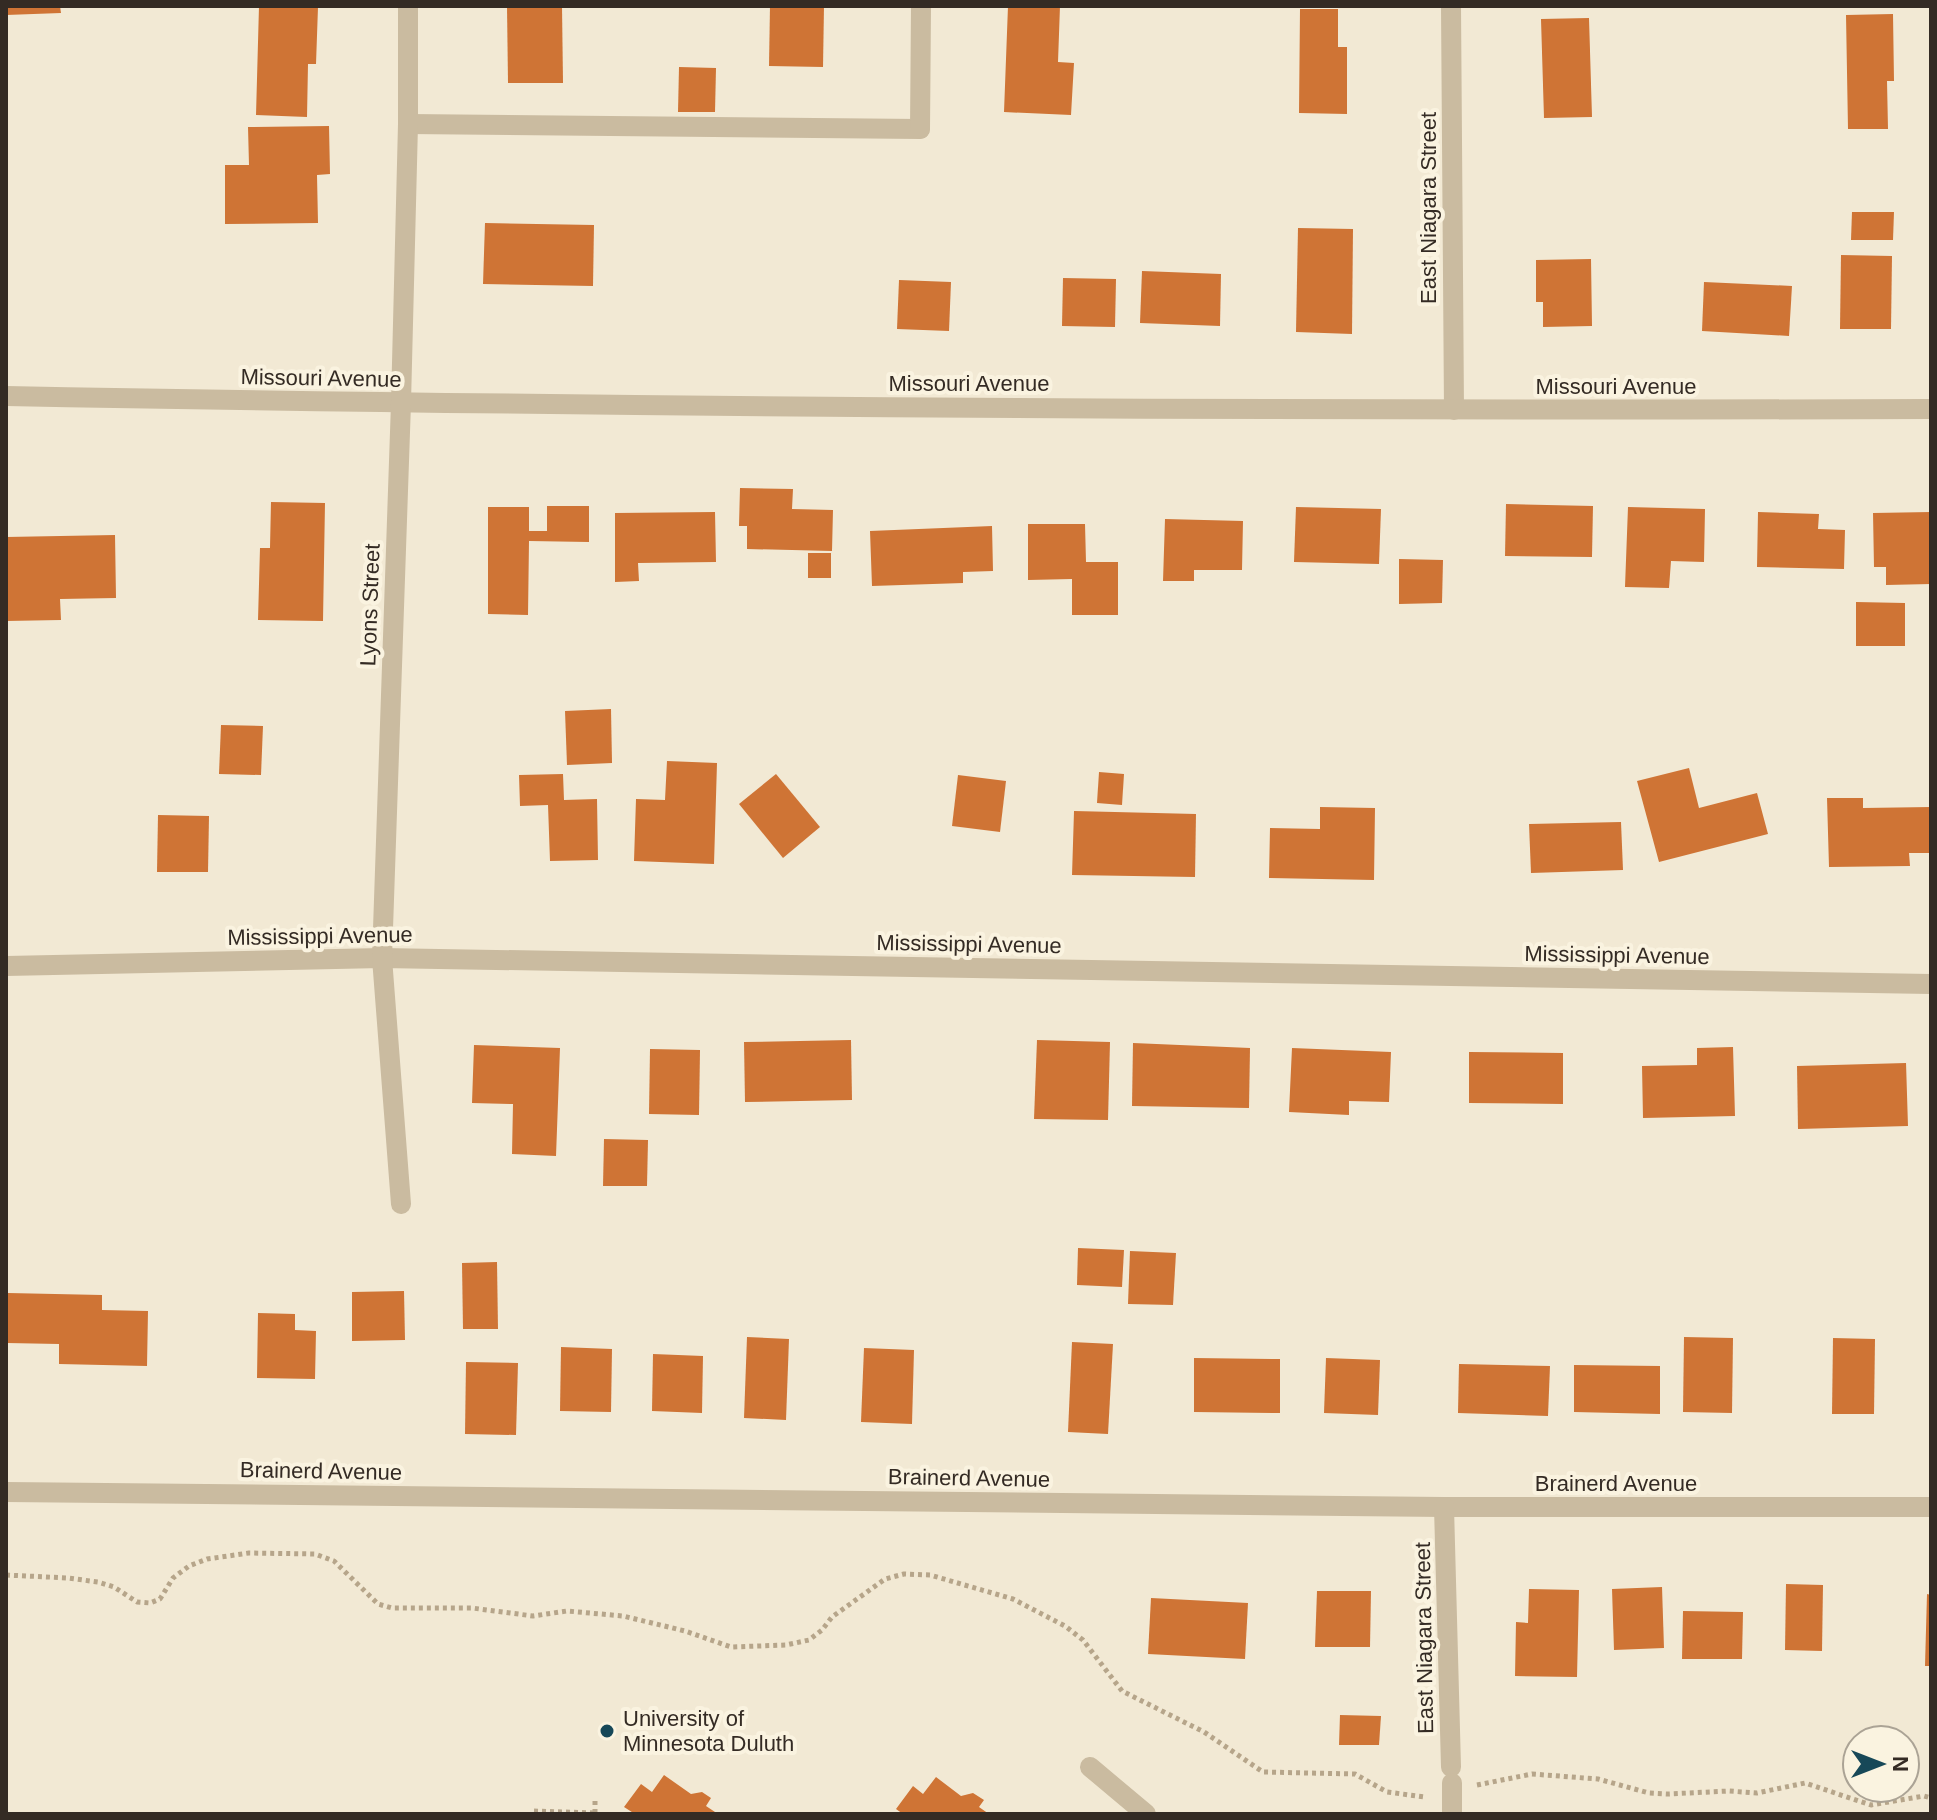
<svg xmlns="http://www.w3.org/2000/svg" width="1937" height="1820" font-family="Arial,sans-serif">
<rect width="100%" height="100%" fill="#f2e9d4"/>
<g fill="#cf7435">
<path d="M6,6H60L61,13L6,15Z"/>
<path d="M259,6L318,7L316,64H308L307,117L256,115Z"/>
<path d="M507,6H562L563,83H508Z"/>
<path d="M770,6H824L823,67L769,66Z"/>
<path d="M1008,6H1060L1058,62L1074,63L1071,115L1004,112Z"/>
<path d="M1300,9H1338V47H1347V114L1299,113Z"/>
<path d="M1893,14L1894,81H1887L1888,129H1848L1846,15Z"/>
<path d="M1589,18L1592,117L1544,118L1541,19Z"/>
<path d="M679,67L716,68L715,112H678Z"/>
<path d="M329,126L330,174L317,175L318,223L225,224V165H249L248,127Z"/>
<path d="M1852,212H1894L1893,240H1851Z"/>
<path d="M485,223L594,225L593,286L483,284Z"/>
<path d="M1298,228L1353,229L1352,334L1296,332Z"/>
<path d="M1841,255L1892,256L1891,329H1840Z"/>
<path d="M1591,259L1592,326L1543,327V302H1536V260Z"/>
<path d="M1142,271L1221,274L1220,326L1140,323Z"/>
<path d="M1063,278L1116,279L1115,327L1062,326Z"/>
<path d="M899,280L951,282L949,331L897,329Z"/>
<path d="M1704,282L1792,286L1789,336L1702,331Z"/>
<path d="M740,488L793,489L792,509L833,510L832,551L747,549V526H739Z"/>
<path d="M271,502L325,503L323,621L258,620L260,548H270Z"/>
<path d="M1506,504L1593,506L1592,557L1505,556Z"/>
<path d="M547,506H589V542L529,541L528,615L488,614V507H529V531H547Z"/>
<path d="M1296,507L1381,509L1379,564L1294,562Z"/>
<path d="M1628,507L1705,509L1704,562L1671,561L1669,588L1625,587Z"/>
<path d="M715,512L716,562L638,563L639,581L615,582V513Z"/>
<path d="M1758,512L1819,514L1818,529L1845,530L1844,569L1757,567Z"/>
<path d="M1931,512V584L1886,585V567H1874L1873,513Z"/>
<path d="M1165,519L1243,521L1242,570H1194V581H1163Z"/>
<path d="M1028,524H1085L1086,562H1118V615H1072V579L1028,580Z"/>
<path d="M992,526L993,571L963,572V583L872,586L870,531Z"/>
<path d="M115,535L116,598L60,599L61,620L6,621V537Z"/>
<rect x="808" y="553" width="23" height="25"/>
<path d="M1399,559L1443,560L1442,603L1399,604Z"/>
<path d="M1856,602L1905,603V646H1856Z"/>
<path d="M611,709L612,763L567,765L565,711Z"/>
<path d="M221,725L263,726L261,775L219,774Z"/>
<path d="M667,761L717,763L714,864L634,861L636,799L665,800Z"/>
<path d="M1689,768L1699,808L1757,793L1768,834L1659,862L1637,781Z"/>
<path d="M1099,772L1124,774L1122,805L1097,803Z"/>
<path d="M563,774L564,800L597,799L598,860L550,861L548,805L520,806L519,775Z"/>
<path d="M776,774L820,827L783,858L739,804Z"/>
<path d="M958,775L1006,781L1000,832L952,826Z"/>
<path d="M1827,798H1863V808L1931,807V853H1909L1910,866L1829,867Z"/>
<path d="M1320,807L1375,808L1374,880L1269,878L1270,828L1320,829Z"/>
<path d="M1074,811L1196,814L1195,877L1072,875Z"/>
<path d="M158,815L209,816L208,872H157Z"/>
<path d="M1621,822L1623,870L1531,873L1529,824Z"/>
<path d="M851,1040L852,1100L745,1102L744,1042Z"/>
<path d="M1037,1040L1110,1042L1108,1120L1034,1119Z"/>
<path d="M1133,1043L1250,1048L1249,1108L1132,1106Z"/>
<path d="M474,1045L560,1048L556,1156L512,1154L513,1104L472,1103Z"/>
<path d="M1733,1047L1735,1116L1643,1118L1642,1066L1697,1065V1048Z"/>
<path d="M1292,1048L1391,1052L1389,1102L1349,1101V1115L1289,1112Z"/>
<path d="M650,1049L700,1050L699,1115L649,1114Z"/>
<path d="M1469,1052L1563,1053V1104L1469,1103Z"/>
<path d="M1906,1063L1908,1126L1798,1129L1797,1066Z"/>
<path d="M604,1139L648,1140L647,1186H603Z"/>
<path d="M1078,1248L1124,1250L1122,1287L1077,1285Z"/>
<path d="M1130,1251L1176,1253L1173,1305L1128,1304Z"/>
<path d="M497,1262L498,1329H463L462,1263Z"/>
<path d="M404,1291L405,1340L352,1341V1292Z"/>
<path d="M8,1293L102,1295V1310L148,1311L147,1366L59,1364V1344L7,1343Z"/>
<path d="M258,1313L295,1314V1330L316,1331L315,1379L257,1378Z"/>
<path d="M747,1337L789,1339L786,1420L744,1418Z"/>
<path d="M1684,1337L1733,1338L1732,1413L1683,1412Z"/>
<path d="M1833,1338L1875,1339L1874,1414H1832Z"/>
<path d="M1072,1342L1113,1344L1108,1434L1068,1432Z"/>
<path d="M561,1347L612,1349L611,1412L560,1411Z"/>
<path d="M864,1348L914,1350L912,1424L861,1422Z"/>
<path d="M653,1354L703,1356L702,1413L652,1411Z"/>
<path d="M1194,1358L1280,1359V1413L1194,1412Z"/>
<path d="M1326,1358L1380,1360L1378,1415L1324,1413Z"/>
<path d="M466,1362L518,1363L516,1435L465,1434Z"/>
<path d="M1459,1364L1550,1366L1548,1416L1458,1413Z"/>
<path d="M1574,1365L1660,1366V1414L1574,1412Z"/>
<path d="M1786,1584L1823,1585L1822,1651L1785,1650Z"/>
<path d="M1662,1587L1664,1648L1614,1650L1612,1589Z"/>
<path d="M1529,1589L1579,1590L1577,1677L1515,1676L1516,1622L1528,1623Z"/>
<path d="M1317,1591H1371L1370,1647H1315Z"/>
<path d="M1927,1594L1931,1595V1666H1925Z"/>
<path d="M1151,1598L1248,1603L1245,1659L1148,1654Z"/>
<path d="M1683,1611L1743,1612L1742,1659H1682Z"/>
<path d="M1340,1715L1381,1716L1379,1745H1339Z"/>
<path d="M664,1775L691,1794L702,1792L711,1798L706,1806L718,1814H635L624,1807L641,1784L652,1792Z"/>
<path d="M936,1777L961,1796L973,1793L984,1800L979,1807L989,1814H903L896,1809L913,1786L923,1794Z"/>
</g>
<g fill="none" stroke-linecap="round" stroke-linejoin="round">
<g stroke="#b6a58a" stroke-width="5" stroke-dasharray="4 4" stroke-linecap="butt">
<path d="M6,1575L68,1578L98,1582L114,1587L137,1602L150,1603L160,1599L173,1578L189,1566L207,1559L249,1553L315,1554L334,1561L378,1604L392,1608H472L533,1616L567,1611L623,1616L685,1631L731,1647L786,1645L809,1640L822,1630L832,1617L885,1579L904,1574L930,1575L1013,1599L1065,1626L1083,1640L1122,1691L1204,1732L1263,1772L1355,1774L1387,1792L1425,1797"/>
<path d="M1477,1785L1532,1774L1598,1779L1649,1793L1668,1794L1729,1791L1757,1793L1805,1783L1871,1805L1924,1796L1931,1798"/>
<path d="M534,1811L595,1813"/>
<path d="M595,1813V1800"/>
</g>
<g stroke="#cabba0" stroke-width="20">
<path d="M408,124L920,129"/>
<path d="M1090,1767L1146,1814"/>
</g>
<g stroke="#cabba0" stroke-width="20">
<path d="M1451,6L1454,410"/>
<path d="M920,129L921,6"/>
<path d="M6,396C648,408 1289,411 1931,409"/>
<path d="M6,966L382,958L1931,984"/>
<path d="M401,1204L382,958L401,403L408,124V6"/>
<path d="M6,1492L1444,1507H1931"/>
<path d="M1444,1507L1451,1767"/>
<path d="M1452,1783V1814"/>
</g>
</g>
<circle fill="#174858" stroke="#faf3e0" stroke-width="3" cx="607" cy="1731" r="8"/>
<g text-anchor="middle" dominant-baseline="central" stroke-width="8" stroke-linejoin="round" paint-order="stroke">
<g font-size="22" fill="#342b24" stroke="#faf3e0">
<text transform="translate(1428 208) rotate(-90)">East Niagara Street</text>
<text transform="translate(321 378) rotate(1)">Missouri Avenue</text>
<text x="969" y="383">Missouri Avenue</text>
<text x="1616" y="386">Missouri Avenue</text>
<text transform="translate(370 605) rotate(-88)">Lyons Street</text>
<text transform="translate(320 936) rotate(-1)">Mississippi Avenue</text>
<text transform="translate(969 944) rotate(1)">Mississippi Avenue</text>
<text transform="translate(1617 955) rotate(1)">Mississippi Avenue</text>
<text transform="translate(321 1471) rotate(1)">Brainerd Avenue</text>
<text transform="translate(969 1478) rotate(1)">Brainerd Avenue</text>
<text x="1616" y="1483">Brainerd Avenue</text>
<text transform="translate(1424 1638) rotate(-91)">East Niagara Street</text>
</g>
<g font-size="22" fill="#342b24" stroke="#faf3e0" text-anchor="start">
<text x="623" y="1718">University of<tspan x="623" dy="25">Minnesota Duluth</tspan></text>
</g>
</g>
<rect width="1937" height="1820" fill="none" stroke="#342b24" stroke-width="16"/>
<g transform="translate(1881 1764) rotate(90)"><circle r="38" fill="#faf3e0" stroke="#aba395" stroke-width="2"/>
<path d="M0-6L14 30L0 20L-14 30Z" fill="#174858"/>
<text y="-12" font-size="22" font-weight="bold" text-anchor="middle" fill="#342b24">N</text>
</g>
</svg>
